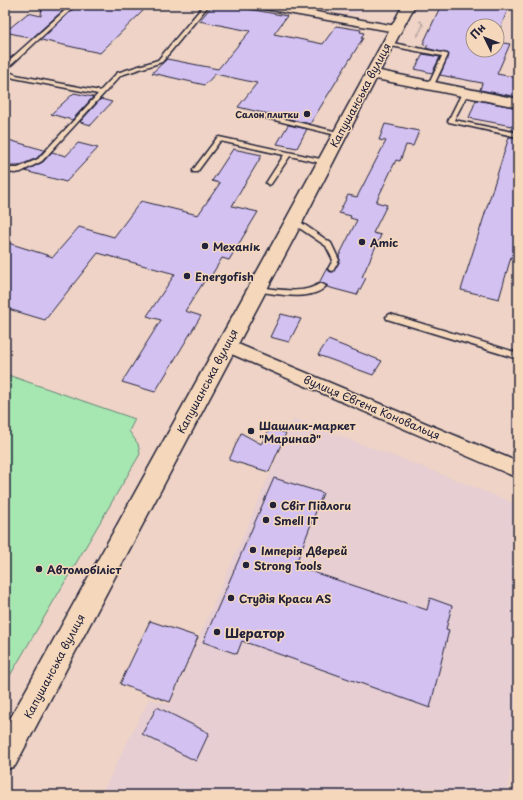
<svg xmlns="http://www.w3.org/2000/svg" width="523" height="800" font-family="'Playpen Sans',sans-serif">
<rect width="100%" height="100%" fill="#eed3c6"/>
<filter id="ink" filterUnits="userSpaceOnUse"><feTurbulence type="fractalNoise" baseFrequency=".025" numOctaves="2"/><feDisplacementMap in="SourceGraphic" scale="8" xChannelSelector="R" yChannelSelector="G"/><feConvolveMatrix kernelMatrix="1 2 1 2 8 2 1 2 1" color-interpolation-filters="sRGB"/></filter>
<g filter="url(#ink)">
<g fill="#e6ced3">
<path d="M305,5H363L357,14Z"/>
<path d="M294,419L436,472L518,505V687L507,795H101L149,699L170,705Z"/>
</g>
<path fill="#a6e7b1" stroke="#648476" d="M5,374L135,419L129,431L138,444L140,454L5,684Z"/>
<g fill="#d3c1f2" stroke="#22223b">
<path d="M42,5H69L32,38L5,32L28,13L41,16Z"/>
<path d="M77,5H149L100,53L41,40Z"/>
<path d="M213,5H226L287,16L274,34L323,44L336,26L361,30L360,32L364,33L361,38H363L310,124L238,107L257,83L215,74L205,85L152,73L167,59L218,69L250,31L199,21Z"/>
<path d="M441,5H499L498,8L508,9L497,36V26H473V50H497V42L510,44L497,74L518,78V97L480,90L482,83L440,75L449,54L426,48L428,45L423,44Z"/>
<path d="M423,54L440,57L432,73L415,69Z"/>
<path d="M74,93L93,97L72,120L51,114Z"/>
<path d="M101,99L112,102L91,125L80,122Z"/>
<path d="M476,100L518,108V131L511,130L512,126L469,118Z"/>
<path d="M385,124L419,131L413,146L406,145L400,161L396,160L376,202L387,205L373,233L381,235L362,277L366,278L357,295L327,287V285L319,283L327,268V270L333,272L340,261L339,256L357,220L350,218L351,216L339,213L348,195L357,197L386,141L379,140Z"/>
<path d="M288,125L307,129L297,148L277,144Z"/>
<path d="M509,137L518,138V258L511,257L499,299L461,290Z"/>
<path d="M5,139L44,150L37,158L18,166H5Z"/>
<path d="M78,143L98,148L66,182L25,171L43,162L52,152L66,156Z"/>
<path d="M233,149L262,155L232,206L258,212L229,260L222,258L208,281L205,280L185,311L201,316L155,392L122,382L161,320L147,316L175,274L98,253L45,320L5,308V242L53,257L79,227L114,237L141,201L198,215L220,183L212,181Z"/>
<path d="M281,314L301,319L289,342L270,337Z"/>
<path d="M328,340L382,361L373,375L318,355Z"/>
<path d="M270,429L286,433L269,472L229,460L241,433L261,444Z"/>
<path d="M274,478L323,493L295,566L427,610L430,598L452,606L446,629L449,630L430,708L242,641L237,654L203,642Z"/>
<path d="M150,621L198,637L170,702L120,684Z"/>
<path d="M157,707L209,733L196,761L142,734Z"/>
</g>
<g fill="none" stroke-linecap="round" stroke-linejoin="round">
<defs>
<g id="service">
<path d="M71,5H76L9,67L7,71L16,75L100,91L117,73L158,60L204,5H209L162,62L121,75L42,161L21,172L15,173L5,172V168H18L38,159L98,94L14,78L5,74V64Z"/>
<path d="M388,42L447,54L448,55L433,87L428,86L442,56L386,45V43Z"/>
<path d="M465,91L468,93L454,120L518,133V137L449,122L448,121L462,93Z"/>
<path d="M264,114L342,133L343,134L340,136L262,117L261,116Z"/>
<path d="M219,137L325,160L328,162L325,164L290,156L271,184L269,185L266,183L284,155L220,141L197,172H193V170L217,138Z"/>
<path d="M292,219H296L331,243L339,260L333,271H331L328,269L333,260L326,246L292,223Z"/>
<path d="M319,284H322L326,286C312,302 276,294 257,291L253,289L257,287C277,289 302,295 319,284Z"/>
<path d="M390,314L518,353V359L387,319L386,317Z"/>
</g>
<g id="minor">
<path d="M254,5H277L396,26L401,29L396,32L259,8Z"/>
<path d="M226,339L518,462V478L220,349L218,345L220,341Z"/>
</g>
<path id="tertiary" d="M403,5H415L380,71L518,99V107L376,79L303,221L15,766L5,770V728L285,221Z"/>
</defs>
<use href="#service" stroke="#22223b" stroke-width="3"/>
<use href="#minor" stroke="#22223b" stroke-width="3"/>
<use href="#tertiary" stroke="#22223b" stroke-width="3"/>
<path stroke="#22223b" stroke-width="2" stroke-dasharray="0.5 2" stroke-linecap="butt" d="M417,37L423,25L420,21"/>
<use href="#service" fill="#f5d8bb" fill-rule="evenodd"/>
<use href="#minor" fill="#f5d8bb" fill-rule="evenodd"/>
<use href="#tertiary" fill="#f5d8bb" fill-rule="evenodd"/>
</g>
</g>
<g fill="#22223b" stroke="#f5d8bb" stroke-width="1.5">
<circle cx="307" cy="114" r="4"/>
<circle cx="362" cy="242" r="4"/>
<circle cx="205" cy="246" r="4"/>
<circle cx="187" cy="276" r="4"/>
<circle cx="251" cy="431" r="4"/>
<circle cx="273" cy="505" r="4"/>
<circle cx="266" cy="520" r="4"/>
<circle cx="253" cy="550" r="4"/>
<circle cx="246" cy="565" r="4"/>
<circle cx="39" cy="569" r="4"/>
<circle cx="231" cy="598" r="4"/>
<circle cx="217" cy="632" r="4"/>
</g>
<g text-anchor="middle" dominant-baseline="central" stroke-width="3" stroke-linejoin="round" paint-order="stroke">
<g font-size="9" font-weight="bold" fill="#22223b" stroke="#f5d8bb" text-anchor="end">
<text x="299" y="114">Салон плитки</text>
</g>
<g font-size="11" fill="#22223b" stroke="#f5d8bb">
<text transform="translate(360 95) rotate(-62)">Капушанська вулиця</text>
<text transform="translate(207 381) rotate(-62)">Капушанська вулиця</text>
<text transform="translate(372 407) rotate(23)">вулиця Євгена Коновальця</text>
<text transform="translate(54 666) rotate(-62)">Капушанська вулиця</text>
</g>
<g font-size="11" font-weight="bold" fill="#22223b" stroke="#f5d8bb" text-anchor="start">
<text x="370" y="242">Amic</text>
<text x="213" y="246">Механік</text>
<text x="195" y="276">Energofish</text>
<text x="259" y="425">Шашлик-маркет<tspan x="259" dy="13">"Маринад"</tspan></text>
<text x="281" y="505">Світ Підлоги</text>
<text x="274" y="520">Smell IT</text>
<text x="261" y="550">Імперія Дверей</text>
<text x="254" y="565">Strong Tools</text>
<text x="47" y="569">Автомобіліст</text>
<text x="239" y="598">Студія Краси AS</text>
</g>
<g font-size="13" font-weight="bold" fill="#22223b" stroke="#f5d8bb" text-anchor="start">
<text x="225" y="632">Шератор</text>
</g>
</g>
<rect width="523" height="800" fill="none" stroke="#f5d8bb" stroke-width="20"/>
<rect x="10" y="10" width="503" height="780" fill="none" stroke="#22223b" stroke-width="1.5" filter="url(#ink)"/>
<g transform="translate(485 38) rotate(313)"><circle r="19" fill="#f5d8bb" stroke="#a18f88"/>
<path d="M0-3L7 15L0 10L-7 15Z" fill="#22223b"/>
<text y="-6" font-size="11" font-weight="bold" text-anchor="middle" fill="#22223b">Пн</text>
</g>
</svg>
